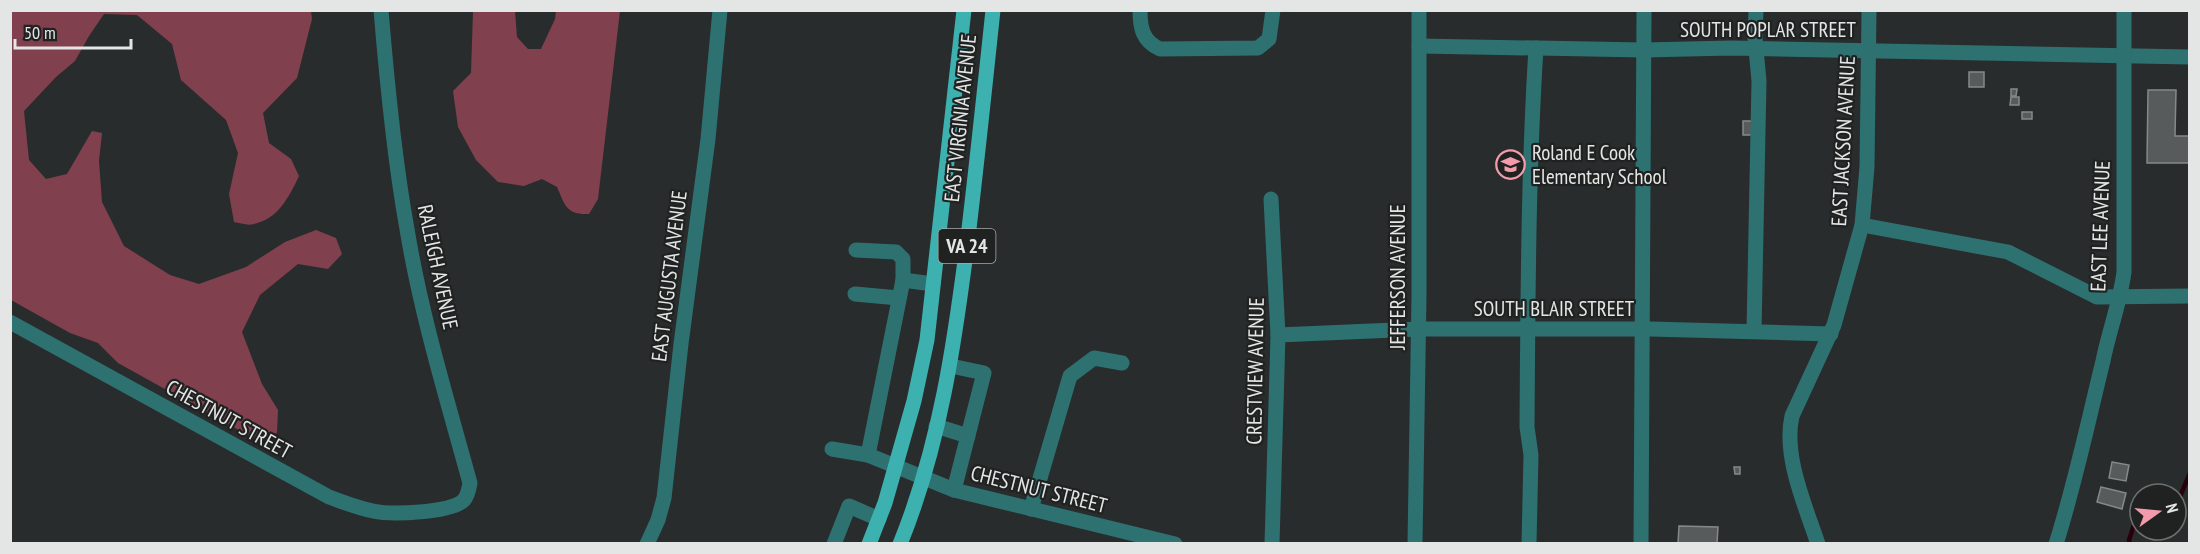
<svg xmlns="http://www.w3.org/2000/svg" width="2200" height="554" font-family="'PT Sans Narrow',sans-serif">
<rect width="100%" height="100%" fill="#292c2c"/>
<g fill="#80404e">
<path d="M11,10L311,11L312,19L297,78L263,113L269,143L291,159L299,176C289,197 278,219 254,224C248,226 240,223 234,222L229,194L238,153L226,120L181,80L172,44L137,15L104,14L89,36L75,61L56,77L24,111L29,160L46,179L67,174L92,131L102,133L99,161L102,202L124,246L170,275L199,284L246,267L285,242L316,230L336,238L342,254L328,269L298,264L260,295L242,332L262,384L278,410L277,433L255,439L118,363L98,343L70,333L11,300Z"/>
<path d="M473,11H515L517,37L528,49H541L555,19L556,11H620L598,199L589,214C566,215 565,205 557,187L542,179L524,186L498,182L476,160L458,127L453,91L471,73Z"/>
</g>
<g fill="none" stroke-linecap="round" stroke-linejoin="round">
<g stroke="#27000b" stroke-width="4.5">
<path d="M2176,506L2190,473"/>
<path d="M2130,544L2129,540L2134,525L2140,523"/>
</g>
</g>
<g fill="#585b5b" stroke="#868989" stroke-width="1.5">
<rect x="1969" y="72" width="15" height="15"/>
<path d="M2011,89H2017L2016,96H2011Z"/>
<path d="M2148,90H2176L2175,136H2190V163H2147Z"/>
<path d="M2011,97H2019V105H2010Z"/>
<rect x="2022" y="112" width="10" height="7"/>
<rect x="1743" y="121" width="9" height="14"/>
<path d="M2112,462L2129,465L2126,481L2109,478Z"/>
<path d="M1734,467H1740V474H1735Z"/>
<path d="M2101,487L2126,493L2122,509L2097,502Z"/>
<path d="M1679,526L1718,527L1717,544H1678Z"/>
</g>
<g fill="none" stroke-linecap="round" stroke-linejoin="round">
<g stroke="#2e7171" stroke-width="15">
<path d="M1140,10C1140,27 1142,41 1160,49L1258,48L1269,39L1273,10"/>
<path d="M1419,46L1644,50L1731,48L2190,57"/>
<path d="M1271,199L1278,335L1272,544"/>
<path d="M1862,225L2008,252L2097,297L2190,296"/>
<path d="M856,250L896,252L903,259V280"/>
<path d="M933,284L903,280L868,455L954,490L1175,544"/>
<path d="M855,294L899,298"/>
<path d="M10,322L329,497C343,502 358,508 373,511C391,515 451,513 464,500C468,495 469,489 470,483C447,399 421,315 407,229C394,158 387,83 381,10"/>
<path d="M1754,331L1759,81L1755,38L1756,10"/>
<path d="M1278,335L1418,329H1651L1831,334"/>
<path d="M951,366L984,373L954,490"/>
<path d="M936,426L968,436"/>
<path d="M832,449L868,455"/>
<path d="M1031,509L1070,376L1094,358L1122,363"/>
<path d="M647,544L658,520L664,498L681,344L708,139L720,10"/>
<path d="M834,544L849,506L879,519"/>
<path d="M1415,544L1419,295V10"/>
<path d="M1529,544L1531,455L1527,427C1528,301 1528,175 1536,48"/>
<path d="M1641,544L1644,10"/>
<path d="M1818,544C1805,505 1783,456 1792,416L1834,325L1862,225L1867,167L1869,10"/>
<path d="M2056,544C2075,484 2088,422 2103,361C2109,331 2120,303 2124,272V10"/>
</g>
<g stroke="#3db1b0" stroke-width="15">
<path d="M869,544L885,503L914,401L927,340L964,10"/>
<path d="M900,544C940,446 955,341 968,237C977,162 985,86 993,10"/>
</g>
</g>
<defs>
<symbol id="school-ring" viewBox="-11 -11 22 22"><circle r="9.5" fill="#202222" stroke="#f39aab" stroke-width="1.5"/><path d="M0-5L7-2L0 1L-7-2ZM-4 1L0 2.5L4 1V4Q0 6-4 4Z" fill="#f39aab"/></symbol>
</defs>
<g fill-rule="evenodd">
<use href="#school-ring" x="1494" y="148" width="33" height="33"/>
</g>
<g text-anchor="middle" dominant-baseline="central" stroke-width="4.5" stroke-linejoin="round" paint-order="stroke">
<rect fill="#202222" stroke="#a9abab" stroke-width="1.5" x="938.5" y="229" width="57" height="34" rx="4.5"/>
<g font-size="20" font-weight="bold" fill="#e4e6e6">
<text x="967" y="246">VA 24</text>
</g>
<g font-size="21" fill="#e4e6e6" stroke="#202222">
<text x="1768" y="29">SOUTH POPLAR STREET</text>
<text transform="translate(960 118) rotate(-84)">EAST VIRGINIA AVENUE</text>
<text transform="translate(1843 141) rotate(-87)">EAST JACKSON AVENUE</text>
<text transform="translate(2100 226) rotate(-88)">EAST LEE AVENUE</text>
<text transform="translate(438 267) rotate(78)">RALEIGH AVENUE</text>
<text transform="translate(669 276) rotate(-83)">EAST AUGUSTA AVENUE</text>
<text transform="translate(1397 277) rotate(-90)">JEFFERSON AVENUE</text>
<text x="1554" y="308">SOUTH BLAIR STREET</text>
<text transform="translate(1255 371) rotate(-89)">CRESTVIEW AVENUE</text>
<text transform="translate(229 419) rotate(29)">CHESTNUT STREET</text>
<text transform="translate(1039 489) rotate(14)">CHESTNUT STREET</text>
</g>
<g font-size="21" fill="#e4e6e6" stroke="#202222" text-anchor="start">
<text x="1532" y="152">Roland E Cook<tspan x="1532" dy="24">Elementary School</tspan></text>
</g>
</g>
<rect width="2200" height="554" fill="none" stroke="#e4e6e6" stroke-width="24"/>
<g transform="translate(2158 512) rotate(75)"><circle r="28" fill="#202222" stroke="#6e7070" stroke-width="1.5"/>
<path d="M0-4.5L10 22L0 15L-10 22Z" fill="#f39aab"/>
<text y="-9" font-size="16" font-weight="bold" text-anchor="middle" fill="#e4e6e6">N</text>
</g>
<path d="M15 39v9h116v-9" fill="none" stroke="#e4e6e6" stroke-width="3"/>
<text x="24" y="39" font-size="18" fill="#e4e6e6" stroke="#202222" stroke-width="4.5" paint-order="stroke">50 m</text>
</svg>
